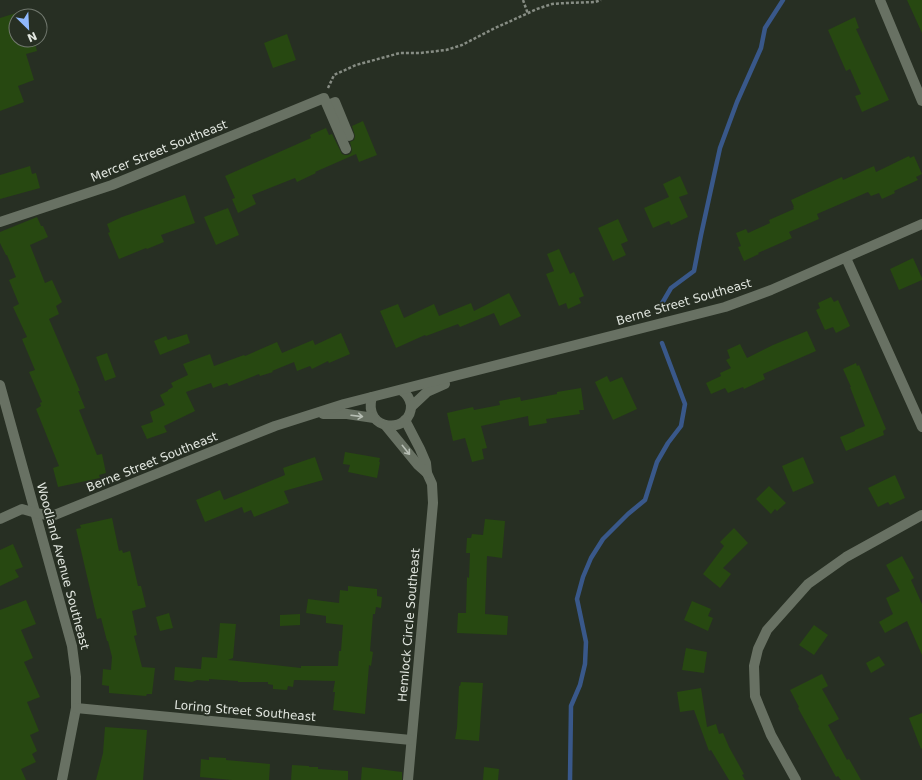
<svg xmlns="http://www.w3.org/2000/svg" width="922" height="780" font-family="'DejaVu Sans',sans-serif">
<rect width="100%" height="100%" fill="#272f23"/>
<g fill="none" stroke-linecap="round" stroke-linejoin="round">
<g stroke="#39588a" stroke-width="4.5">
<path d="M661,305L671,288L694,271L701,235L720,148L737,102L761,48L765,28L783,0"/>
<path d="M570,780L571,706L580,685L585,664L586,642L577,599L583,577L591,558L603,539L628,514L645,500L657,462L668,443L681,426L685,404L662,343"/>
</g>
</g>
<g fill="#274811">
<path d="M907,0H922V33Z"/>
<path d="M16,13V40H34L37,51L26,54L34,80L18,86L24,102L0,111V18Z"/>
<path d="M855,17L859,28L856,29L889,100L862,112L855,96L861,94L850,69L846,71L828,30Z"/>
<path d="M287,34L296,60L273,68L264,43Z"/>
<path d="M363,121L377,155L359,162L356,154L315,172L316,173L297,182L295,178L252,195L256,204L238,213L232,199L235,198L225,176L311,138L310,135L326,128L329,135L332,134L342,154L345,155H348L351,153L352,150L350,142L354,140L355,136L352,126Z"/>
<path d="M909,156L910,158L914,156L922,174L916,177L918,180L894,191L895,193L882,199L879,193L871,196L868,192L817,214L819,219L789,232L792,238L758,253L759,254L744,261L738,247L741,246L736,233L746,229L748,233L770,223L769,220L794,209L793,207H794L791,200L833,181L842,177L843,180L874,166L876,172Z"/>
<path d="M30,166L32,174L36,173L40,188L0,199V175Z"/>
<path d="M680,176L688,194L679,197L688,217L671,225L669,221L653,228L644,208L669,197L663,184Z"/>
<path d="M185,195L195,223L161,235L164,242L147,249L146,248L119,259L108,233L110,232L107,224L122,217Z"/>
<path d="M228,208L239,235L216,245L204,217Z"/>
<path d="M37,217L41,226H43L48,237L30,245L45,283L52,280L62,302L56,306L59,314L49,319L80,391H78L85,408L79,410L97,455L102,454L106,473L99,475L100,478L58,487L53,468L59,466L36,409L41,406L40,403L42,402L29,372L35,370L22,339L27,337L13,307L19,304L9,280L16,277L7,255H6L0,243V232Z"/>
<path d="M618,219L628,241L621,244L626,255L613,261L598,228Z"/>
<path d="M559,249L570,274L574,272L584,296L579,298L581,303L568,309L566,303L559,306L546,274L554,271L547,254Z"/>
<path d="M913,258L922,278V280L899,290L890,269Z"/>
<path d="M509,293L521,316L500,326L494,313L460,327L458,324L426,336L425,335L396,348L380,311L398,304L404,318L434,304L439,316L471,303L474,311Z"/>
<path d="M831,297L834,302L838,300L850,326L836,333L833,327L825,330L816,310L820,308L818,303Z"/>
<path d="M807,331L816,351L763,374L765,379L744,389L743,387L728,393L725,388L711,394L706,383L721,376L720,373L731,368L726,360L730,358L727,350L740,344L747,358L773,345Z"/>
<path d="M341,333L350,354L329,363L328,361L312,369L310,366L297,371L294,362L272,371L273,372L260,376L259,374L229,386L227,383L213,388L211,383L186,392L195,411L164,426L167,432L147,439L141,426L153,422L150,412L165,405L160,395L168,391V390L173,387L171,383L188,375L183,364L210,354L214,366L244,355L245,356L277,342L282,353L313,340L315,345Z"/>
<path d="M187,334L190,343L160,355L154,341L166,336L168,340Z"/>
<path d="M107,353L116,377L105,381L96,357Z"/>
<path d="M856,363L857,366L859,365L886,429L883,431L884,435L846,451L840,437L855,431V430L865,426L850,387H851L843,369Z"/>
<path d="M607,376L610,382L622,377L637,409L613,420L595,382Z"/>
<path d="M581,388L584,410H579L580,414L546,419L547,423L529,426L528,416L481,426L487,448L482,449L484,459L472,462L465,438L453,441L447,413L473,407L474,410L500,405L499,401L520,397L521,401L557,394V392Z"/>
<path d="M345,452L380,458L379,462H380L377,478L348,472L350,465L343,464Z"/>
<path d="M315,457L323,480L284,491L289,503L254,517L251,510L244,513L242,507L205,522L196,500L220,490L224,500L285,475L283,468Z"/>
<path d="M803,457L814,483L793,492L782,466Z"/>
<path d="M895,475L905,498L890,505L888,502L878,507L868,488Z"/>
<path d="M769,486L786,503L777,511L775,509L771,514L756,499Z"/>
<path d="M112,518L119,551L122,550L123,553L130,551L138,586H141L146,607L132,611L137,635L134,636L142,667L155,668L152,694H147L146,696L109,693V686L102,685L103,669L111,670L112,657L108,641H107L101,618L97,619L76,529L81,528L80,525Z"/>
<path d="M485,519L505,521L502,558L487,556L485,614L508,616L507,635L457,633L458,613H466L467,577L469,578L470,553H466L467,538H471L472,534L483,535Z"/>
<path d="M734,528L748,543L723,568L731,574L720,588L703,574L724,546L720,542Z"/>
<path d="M13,544L23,567L15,570L19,577L0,586V550Z"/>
<path d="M902,556L914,578L911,580L922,604V655L907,621L885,633L879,622L893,614L886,598L900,591L886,565Z"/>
<path d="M348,586L377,589V596L382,597L381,608L376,607L375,614H373L370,651L373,652L371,666L369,665L365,714L333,710L335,692H333L335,681L294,680L293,687L288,686L287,690L273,689V685L268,684V682H238V681L209,679V681L197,680L192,682L174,680L175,667L201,669L202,657L217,658L220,623L236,624L233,658L228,660L301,668V666H338L339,651H341L343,625L326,623V616L306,613L308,599L339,603L340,590L348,591Z"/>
<path d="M26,600L36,624L21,630L33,658L24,662L40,697L27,702L39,731L30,735L37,751L32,754L36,762L21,769L26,780H0V610Z"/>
<path d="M692,601L711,609L708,616L713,618L708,631L684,620Z"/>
<path d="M169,613L173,628L160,631L156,617Z"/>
<path d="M300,614V625L280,626V615Z"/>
<path d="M814,625L828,635L814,655L799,645Z"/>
<path d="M686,648L707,652L704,673L682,670Z"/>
<path d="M879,656L885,665L871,673L866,663Z"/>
<path d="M822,674L828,686L822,689L839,719L828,725L847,760L849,759L861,780H841L838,776L836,777L798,708L799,707L790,690Z"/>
<path d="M461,682L483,683L479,741L455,739L457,728L459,686H460Z"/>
<path d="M701,688L707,727L716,724L719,734L723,733L729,747L744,774L742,775L745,780H729L711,750L709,751L694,710L680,712L677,692Z"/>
<path d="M922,713V748L921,749L909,718Z"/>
<path d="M105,727L147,730L143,780H96L103,753Z"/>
<path d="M209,757L226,758V760L270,764L269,780H232L200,777L201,759L209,760Z"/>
<path d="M292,765L309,766V767H318V769L348,771V780H291Z"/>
<path d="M362,767L402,772V780H361Z"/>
<path d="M484,767L499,769L498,780H483Z"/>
</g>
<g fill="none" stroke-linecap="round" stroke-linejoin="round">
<g stroke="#878d84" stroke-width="2.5" stroke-dasharray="3 2" stroke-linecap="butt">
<path d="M523,0L528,14"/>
<path d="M328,88L334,75L356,65L400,53H420L446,50L462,45L493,29L537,9L552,4L566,3L595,2L601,0"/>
</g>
<g stroke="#687163" stroke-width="10">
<path d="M880,0L922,101"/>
<path d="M328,105L335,102L349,136"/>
<path d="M0,222L112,185L324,98L346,149"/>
<path d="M846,258L922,427"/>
<path d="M0,385L72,646L76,677V708L62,780"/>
<path d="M372,397C362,432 412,435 411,405C410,398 407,394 401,390"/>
<path d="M411,407L427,392L445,384"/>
<path d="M323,414H347L374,418"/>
<path d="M405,420L420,449L426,463L427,473L432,484L433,503L408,780"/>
<path d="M386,426L418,465L427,473"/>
<path d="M0,519L22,509L36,513L52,516L275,426L344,404L725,307L771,290L922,224"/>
<path d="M76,708L411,740"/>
<path d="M796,780L771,735L755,696L754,666L758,649L767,630L808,584L846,557L922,515"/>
</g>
</g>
<defs><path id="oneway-shaft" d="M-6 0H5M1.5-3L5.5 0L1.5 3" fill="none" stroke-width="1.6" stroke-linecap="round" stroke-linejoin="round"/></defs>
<g stroke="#b7beb4">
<use href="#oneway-shaft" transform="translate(357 416) rotate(7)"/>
<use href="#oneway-shaft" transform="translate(406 450) rotate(51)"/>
</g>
<g text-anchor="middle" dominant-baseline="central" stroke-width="4" stroke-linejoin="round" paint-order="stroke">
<g font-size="12" fill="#e2e7e0" stroke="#272f23">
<text transform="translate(159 151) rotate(-22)">Mercer Street Southeast</text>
<text transform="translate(684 302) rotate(-16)">Berne Street Southeast</text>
<text transform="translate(152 462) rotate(-22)">Berne Street Southeast</text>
<text transform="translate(63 566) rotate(75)">Woodland Avenue Southeast</text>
<text transform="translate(409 625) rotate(-85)">Hemlock Circle Southeast</text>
<text transform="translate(245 711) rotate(5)">Loring Street Southeast</text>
</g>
</g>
<g transform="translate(28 28) rotate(156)"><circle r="19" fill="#272f23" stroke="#72796f"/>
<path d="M0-3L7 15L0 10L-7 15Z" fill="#8fb8fd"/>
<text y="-6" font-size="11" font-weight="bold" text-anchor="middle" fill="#e2e7e0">N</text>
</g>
</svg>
